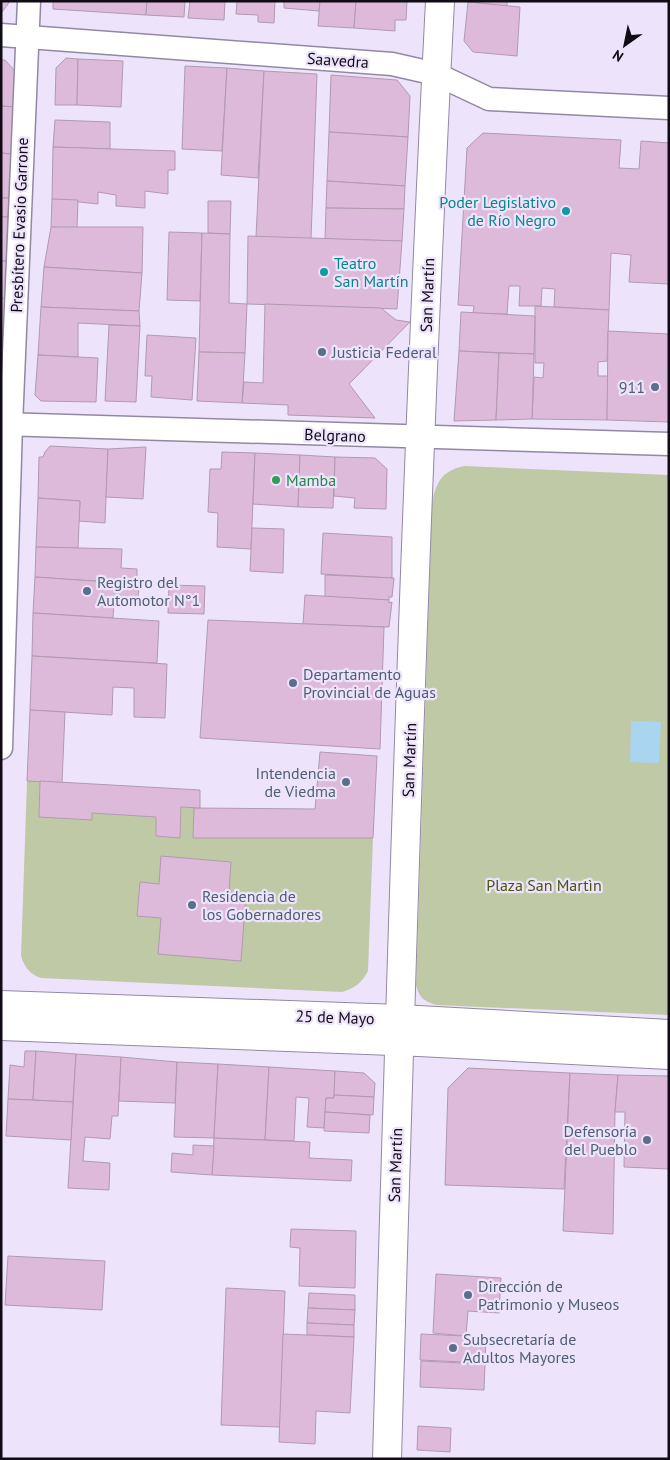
<svg xmlns="http://www.w3.org/2000/svg" width="670" height="1460" font-family="'PT Sans',sans-serif">
<rect width="100%" height="100%" fill="#ede4fc"/>
<g fill="#c0c9a6">
<path d="M465,466L669,475V1015L436,1005C424,1001 419,998 416,985L432,503C436,481 443,470 465,466Z"/>
<path d="M27,781H40L39,817L91,820L92,813L156,817V836L180,838L181,807L194,808L193,838H373L368,971C362,983 355,988 342,992L41,978C30,974 25,968 21,956Z"/>
</g>
<path fill="#aad5f1" d="M631,721L661,722L659,763L630,762Z"/>
<g fill="#debada" stroke="#b299af">
<path d="M1,1H9L8,4L2,12Z"/>
<path d="M53,1H147L146,15L53,9Z"/>
<path d="M147,1H185L184,17L146,15Z"/>
<path d="M190,1H225L224,20L188,18Z"/>
<path d="M237,1H275L274,23L258,22V15L236,14Z"/>
<path d="M284,1H320L319,11L284,8Z"/>
<path d="M320,1H356L354,28L318,26Z"/>
<path d="M356,1H407L406,20H395V31L354,28Z"/>
<path d="M468,1H507V7Z"/>
<path d="M468,2L520,7L517,56L473,52L464,41Z"/>
<path d="M66,58L78,59L77,105H55L56,68Z"/>
<path d="M78,59L123,61L121,107L77,105Z"/>
<path d="M1,60H5L15,71V107L1,106Z"/>
<path d="M185,66L227,68L222,151L182,149Z"/>
<path d="M227,68L264,71L258,178L221,175Z"/>
<path d="M264,71L317,74L311,239L256,237Z"/>
<path d="M331,75L397,80L410,96L408,137L329,132Z"/>
<path d="M1,106L15,107L12,154L1,153Z"/>
<path d="M55,120L110,122V149L53,147Z"/>
<path d="M329,132L408,137L405,186L327,181Z"/>
<path d="M483,133L621,140L619,168L639,169L641,141L669,143V284L629,282L631,255L611,253L609,310L554,307L555,289L542,288L541,306H519L520,286H509L507,314L473,313L474,306L458,305L467,148Z"/>
<path d="M53,147L175,151V170H168V194L145,191V208L116,206V195L98,192V204L52,199Z"/>
<path d="M1,153L12,154L9,198H1Z"/>
<path d="M327,181L405,186L404,209L326,208Z"/>
<path d="M1,198H9L8,217H1Z"/>
<path d="M52,199L78,200L77,228L51,227Z"/>
<path d="M208,201H231L230,234L208,233Z"/>
<path d="M326,208L404,209L402,241L325,239Z"/>
<path d="M1,217H8L7,261H1Z"/>
<path d="M51,227H143L142,273L44,267Z"/>
<path d="M169,232L202,233L200,301L167,300Z"/>
<path d="M202,233L230,234L229,303L247,304L245,353L199,352Z"/>
<path d="M248,236L402,241L397,309L247,304Z"/>
<path d="M1,261H7L6,299L1,298Z"/>
<path d="M44,267L142,273L139,311L41,307Z"/>
<path d="M1,298L6,299L4,338H1Z"/>
<path d="M265,304L381,308L396,320L410,322L349,384L375,418L288,415V405L242,403L244,382L263,383Z"/>
<path d="M535,306L609,310L607,361L598,362V376H608L607,420L532,419L534,377L543,378L544,363H535Z"/>
<path d="M41,307L139,311L140,326L78,323V357L38,355Z"/>
<path d="M461,312L535,316L534,354L459,351Z"/>
<path d="M109,325L140,326L136,402L105,401Z"/>
<path d="M608,331L669,334V422L607,420Z"/>
<path d="M147,335L196,338L192,400L151,397L152,376H145Z"/>
<path d="M1,338H4L1,401Z"/>
<path d="M459,351L499,353L496,420L454,421Z"/>
<path d="M199,352L245,353L242,403L197,401Z"/>
<path d="M499,353L534,354L532,419L496,420Z"/>
<path d="M38,355L98,358L96,402L41,401L35,395Z"/>
<path d="M50,446L108,449L105,523L79,521L80,501L38,498L39,457H43L45,452Z"/>
<path d="M146,447L143,499L106,497L108,449Z"/>
<path d="M222,452L255,453L251,549L217,547L218,513L208,512L210,469H221Z"/>
<path d="M255,453L300,455L298,507L253,504Z"/>
<path d="M300,455L335,457L333,508L298,507Z"/>
<path d="M335,457L375,458L387,469L386,509L354,508L355,498L334,496Z"/>
<path d="M38,498L80,501L78,548L36,547Z"/>
<path d="M252,528L284,529L283,573L250,571Z"/>
<path d="M323,533L392,537V578L321,574Z"/>
<path d="M36,547L122,549L121,568L137,569V584L35,577Z"/>
<path d="M325,575L394,578L392,597H389V600L325,597Z"/>
<path d="M35,577L139,584L138,600L114,599L113,618L33,613Z"/>
<path d="M169,585L205,586L204,614L168,613Z"/>
<path d="M305,595L389,600V603L392,602L389,627L303,624Z"/>
<path d="M33,613L159,621L157,663L32,656Z"/>
<path d="M208,620L384,627L380,749L200,738Z"/>
<path d="M32,656L167,664L165,718L134,717V688L113,687L112,715L30,710Z"/>
<path d="M30,710L65,712L62,783L27,781Z"/>
<path d="M320,752L377,756L373,838H193L194,808L315,809Z"/>
<path d="M40,781L200,790V808L181,807L180,838L156,836V817L92,813V820L39,817Z"/>
<path d="M161,856L231,862L229,892L246,894L241,961L158,954L161,918L137,916L140,882L159,884Z"/>
<path d="M25,1051H36L33,1100L8,1099L10,1065L24,1067Z"/>
<path d="M36,1051L76,1054L73,1102L33,1100Z"/>
<path d="M76,1054L121,1057L118,1116H112L110,1139L85,1137L83,1161L110,1163L109,1190L68,1188Z"/>
<path d="M121,1057L177,1062L175,1103L119,1101Z"/>
<path d="M177,1062L218,1064L214,1138L174,1137Z"/>
<path d="M218,1064L269,1067L265,1140L214,1138Z"/>
<path d="M269,1067L335,1071L334,1098H326L324,1128L307,1127L309,1098L296,1097L294,1141L265,1140Z"/>
<path d="M468,1068L570,1073L564,1189L445,1185L448,1088Z"/>
<path d="M335,1071L364,1073L375,1083L374,1097L334,1095Z"/>
<path d="M570,1073L618,1075L615,1112L613,1234L563,1231Z"/>
<path d="M618,1075L669,1076V1169L624,1167L625,1112H615Z"/>
<path d="M334,1095L374,1097L373,1115L325,1112L326,1098H334Z"/>
<path d="M8,1099L73,1102L71,1140L6,1136Z"/>
<path d="M325,1112L370,1115L369,1133L324,1131Z"/>
<path d="M214,1138L310,1142L309,1158L352,1160L351,1181L212,1175Z"/>
<path d="M193,1145L214,1146L212,1175L171,1172L172,1153L193,1155Z"/>
<path d="M291,1229L356,1231L355,1288L299,1286L300,1248L290,1247Z"/>
<path d="M8,1256L105,1261L102,1310L5,1305Z"/>
<path d="M436,1274L501,1278L499,1313L468,1311L466,1336L433,1333Z"/>
<path d="M226,1288L285,1291L280,1427L221,1425Z"/>
<path d="M309,1293L355,1295V1310L308,1308Z"/>
<path d="M308,1308L355,1310L354,1325L307,1323Z"/>
<path d="M307,1323L354,1325V1337L307,1335Z"/>
<path d="M283,1334L354,1337L350,1413L316,1411L315,1444L279,1442Z"/>
<path d="M421,1334L486,1337L485,1363L420,1360Z"/>
<path d="M421,1361L485,1364L484,1390L420,1387Z"/>
<path d="M418,1426L451,1428L450,1452L417,1450Z"/>
</g>
<g fill="none" stroke-linecap="round" stroke-linejoin="round">
<defs>
<g id="minor">
<path d="M1,35L392,64L436,74L489,99L669,108"/>
<path d="M1,424L669,444"/>
<path d="M1,748L11,425L29,1"/>
</g>
<g id="secondary">
<path d="M1,1005L400,1019L669,1034"/>
<path d="M1,1026L419,1042L669,1055"/>
<path d="M387,1459C401,973 415,487 440,1"/>
</g>
</defs>
<use href="#minor" stroke="#9388a4" stroke-width="25"/>
<use href="#secondary" stroke="#9388a4" stroke-width="30"/>
<use href="#minor" stroke="#fff" stroke-width="22"/>
<use href="#secondary" stroke="#fff" stroke-width="28"/>
</g>
<g fill="#0f9aa8" stroke="#ede4fc" stroke-width="2">
<circle cx="566" cy="211" r="5"/>
<circle cx="324" cy="272" r="5"/>
</g>
<g fill="#5c6f8a" stroke="#ede4fc" stroke-width="2">
<circle cx="322" cy="352" r="5"/>
<circle cx="655" cy="387" r="5"/>
<circle cx="87" cy="591" r="5"/>
<circle cx="293" cy="683" r="5"/>
<circle cx="346" cy="782" r="5"/>
<circle cx="192" cy="905" r="5"/>
<circle cx="647" cy="1140" r="5"/>
<circle cx="468" cy="1295" r="5"/>
<circle cx="453" cy="1348" r="5"/>
</g>
<circle fill="#2e9e5b" stroke="#ede4fc" stroke-width="2" cx="276" cy="480" r="5"/>
<g text-anchor="middle" dominant-baseline="central" stroke-width="4.5" stroke-linejoin="round" paint-order="stroke">
<g font-size="16" fill="#100b15" stroke="#ede4fc">
<text transform="translate(338 60) rotate(4)">Saavedra</text>
<text transform="translate(19 225) rotate(-88)">Presbítero Evasio Garrone</text>
<text transform="translate(427 295) rotate(-88)">San Martín</text>
<text transform="translate(335 435) rotate(2)">Belgrano</text>
<text transform="translate(409 760) rotate(-88)">San Martín</text>
<text transform="translate(335 1017) rotate(2)">25 de Mayo</text>
<text transform="translate(395 1165) rotate(-88)">San Martín</text>
</g>
<g font-size="16" fill="#0d838f" stroke="#ede4fc" text-anchor="end">
<text x="556" y="202">Poder Legislativo<tspan x="556" dy="18">de Río Negro</tspan></text>
<text x="334" y="263" text-anchor="start">Teatro<tspan x="334" dy="18">San Martín</tspan></text>
</g>
<g font-size="16" fill="#4e5e75" stroke="#ede4fc" text-anchor="start">
<text x="332" y="352">Justicia Federal</text>
<text x="645" y="387" text-anchor="end">911</text>
<text x="97" y="582">Registro del<tspan x="97" dy="18">Automotor N°1</tspan></text>
<text x="303" y="674">Departamento<tspan x="303" dy="18">Provincial de Aguas</tspan></text>
<text x="336" y="773" text-anchor="end">Intendencia<tspan x="336" dy="18">de Viedma</tspan></text>
<text x="202" y="896">Residencia de<tspan x="202" dy="18">los Gobernadores</tspan></text>
<text x="637" y="1131" text-anchor="end">Defensoría<tspan x="637" dy="18">del Pueblo</tspan></text>
<text x="478" y="1286">Dirección de<tspan x="478" dy="18">Patrimonio y Museos</tspan></text>
<text x="463" y="1339">Subsecretaría de<tspan x="463" dy="18">Adultos Mayores</tspan></text>
</g>
<g font-size="16" fill="#27864d" stroke="#ede4fc" text-anchor="start">
<text x="286" y="480">Mamba</text>
</g>
<g font-size="16" fill="#485410" stroke="#ede4fc">
<text x="544" y="885">Plaza San Martìn</text>
</g>
</g>
<rect width="670" height="1460" fill="none" stroke="#100b15" stroke-width="5"/>
<g transform="translate(625 45) rotate(213)" stroke="#ede4fc" stroke-width="4" paint-order="stroke">
<path d="M0-4L9 19L0 12L-9 19Z" fill="#100b15"/>
<text y="-8" font-size="14" font-weight="bold" text-anchor="middle" fill="#100b15">N</text>
</g>
</svg>
